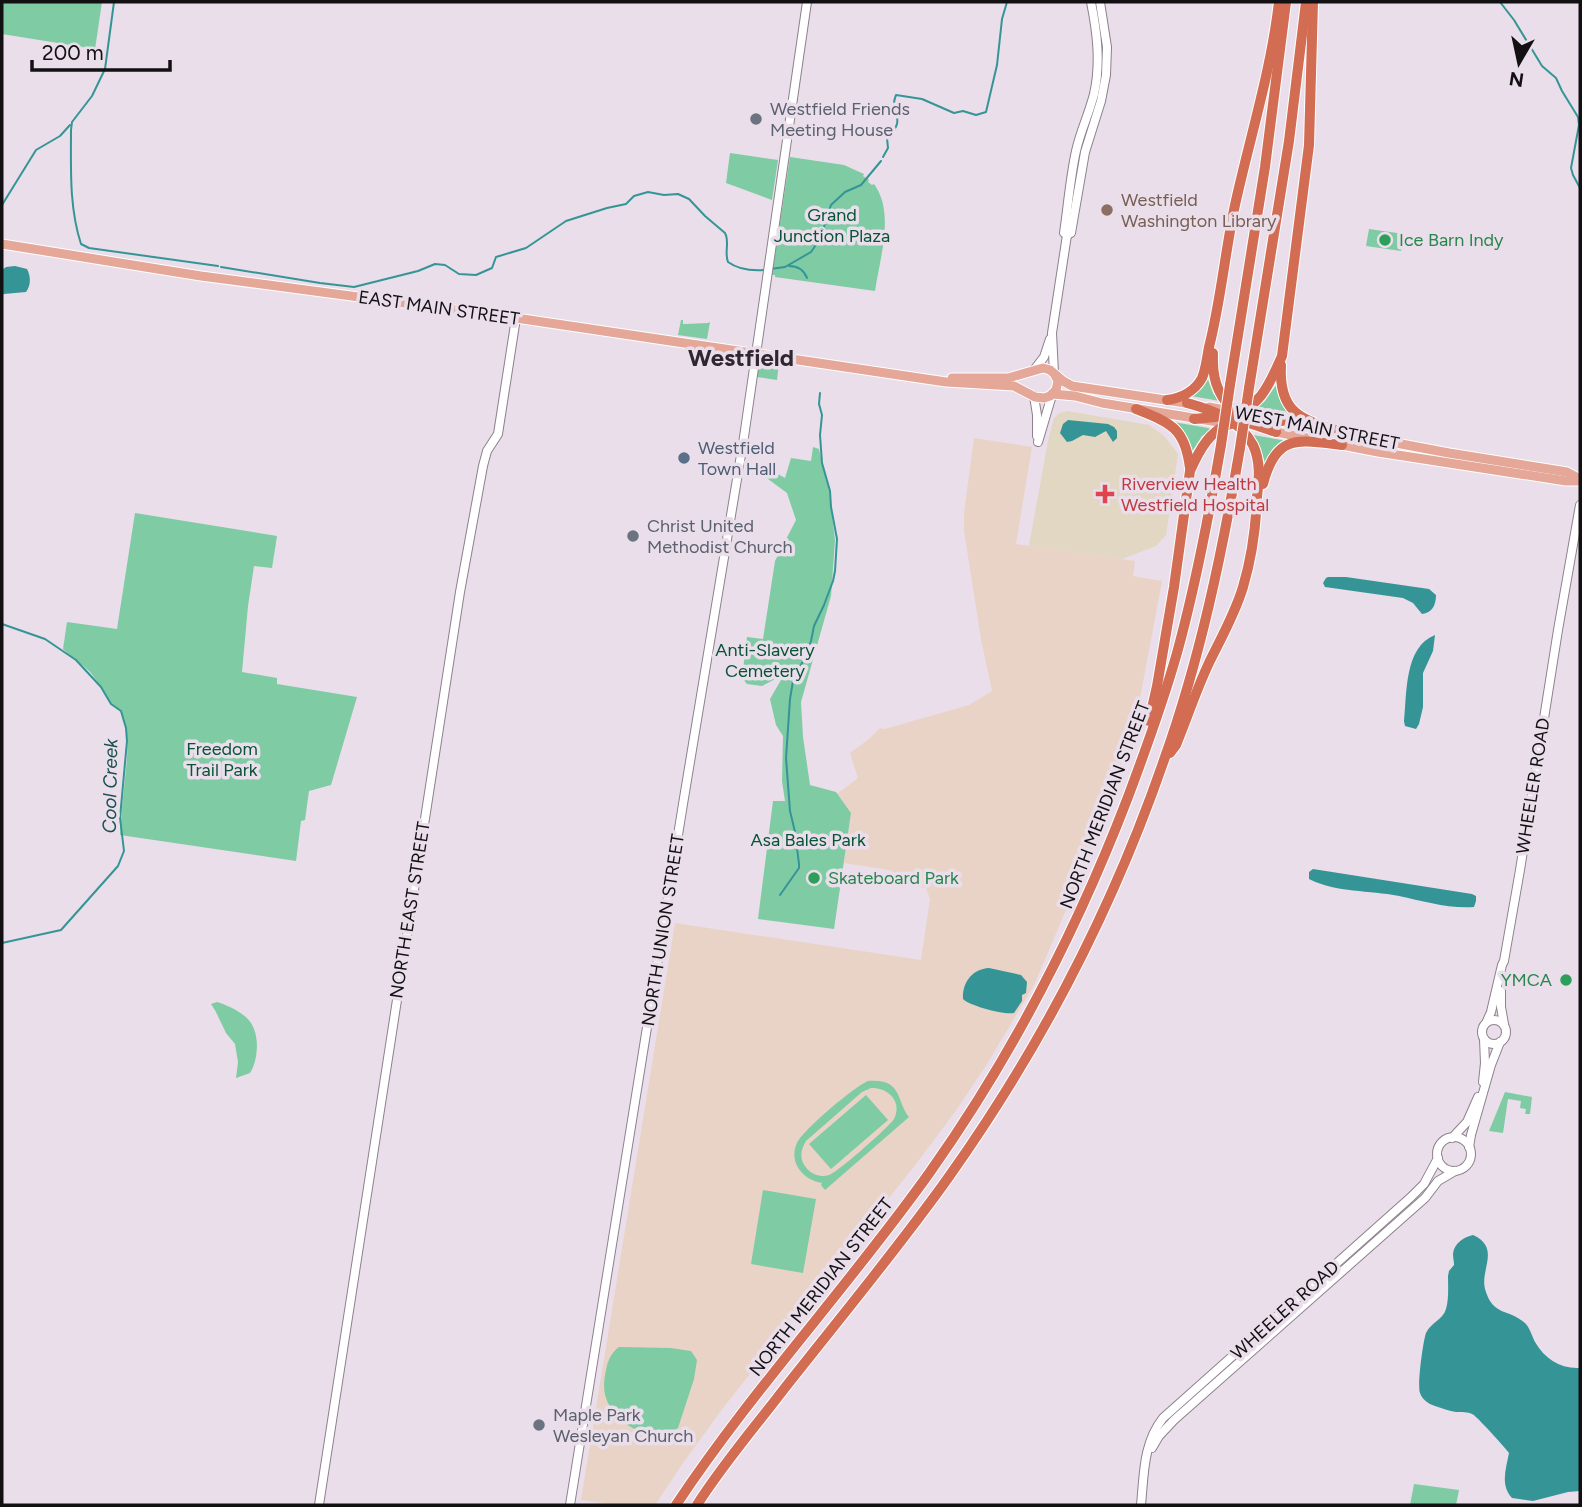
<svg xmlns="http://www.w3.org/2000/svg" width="1582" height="1507" font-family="Figtree,sans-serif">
<rect width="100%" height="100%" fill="#e9dee9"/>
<path fill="#e9d3c7" d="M974,438L1032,447L1016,544L1135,561L1133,576L1162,581L1141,693L1129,740L1101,828L1034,985L987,1064L957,1109L919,1160L723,1408L683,1463L655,1505H616L581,1500L675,923L921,960L930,899L926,888L908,885L896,873L889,870L844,863L851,813L837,794L858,778L850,753L869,739L880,728L885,729L969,705L992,691L981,639L964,531V513Z"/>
<path fill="#e1d7c2" d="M1067,411L1149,425L1164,436L1178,454L1166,535L1156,546L1122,559L1029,546L1048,441L1054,418L1060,413Z"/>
<g fill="#7fcba4" fill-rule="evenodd">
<path d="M2,2H102L95,49L2,34Z"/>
<path d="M730,153L778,160L772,200L726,183Z"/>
<path d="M790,157L844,165L864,174L863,176L869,180L868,182L872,185L874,184C895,213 880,257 875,291L775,277V275H772Z"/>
<path d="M1369,229L1404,234L1401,251L1366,246Z"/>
<path d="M681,320H683V324H685L708,323L710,322L707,339L678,335Z"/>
<path d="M760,360L779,363L777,380L757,377Z"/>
<path d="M1207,377L1213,393L1220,401L1191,396Z"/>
<path d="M1277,384L1294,416L1254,408L1264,402Z"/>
<path d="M1173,422L1208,428L1212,430L1202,436L1191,453Z"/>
<path d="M1252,436L1253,435L1287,441L1265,463L1260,447Z"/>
<path d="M813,447L819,449L829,491L835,540L831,596L801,702L803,737L810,785L836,792L851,813L834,929L758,919L773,801H785L782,781L783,736L776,725L770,699L781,680L779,677L762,686L747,684L742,678L747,637L763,639L775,561L796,520L787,493L764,476L745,475L746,465H762L785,478L791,458L811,461Z"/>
<path d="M135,513L277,536L272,568L254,566L248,606L242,672L277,678V684L357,697L331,785L309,791L305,820L301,821L296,861L120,835C121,820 122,804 124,789C126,764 132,735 121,711C107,705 101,683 89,671C81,663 71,657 63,649L67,622L117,629Z"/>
<path d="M217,1002C227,1005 245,1013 251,1023C260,1037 258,1060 250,1073L236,1078L238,1062L235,1044L226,1033L216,1012L211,1004Z"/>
<path d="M868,1081C903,1078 896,1101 909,1117L825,1190L821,1185L822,1183C803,1180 788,1162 797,1143C803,1130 855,1086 868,1081ZM871,1088C888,1087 903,1102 894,1119C889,1127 837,1173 829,1175C820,1178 810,1174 805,1166C799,1158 801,1149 806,1141L862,1092Z"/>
<path d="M1505,1092L1532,1097L1530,1114H1525L1526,1109L1520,1108L1521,1101L1508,1099L1503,1133L1489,1131Z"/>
<path d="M866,1095L888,1120L831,1169L809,1144Z"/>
<path d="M763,1190L816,1199L803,1273L751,1264Z"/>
<path d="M619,1347L671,1348L691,1351L697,1360L694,1379L678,1428C652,1445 615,1425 606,1398C603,1389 604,1379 606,1370C608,1360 611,1353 619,1347Z"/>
<path d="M1414,1484L1459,1490L1456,1505H1410Z"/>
</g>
<g fill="#359596">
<path d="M15,266L27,269C31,276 31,286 26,292L4,294L2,295V270L6,267Z"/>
<path d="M1068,420L1108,424L1114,427L1117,431V438L1113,442L1106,431L1095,437L1083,435L1072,441L1067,442L1060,433L1063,424Z"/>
<path d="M1328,577H1346L1429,589L1436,595C1436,605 1432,613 1422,614L1413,603L1403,598L1325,587L1323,583L1326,578Z"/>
<path d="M1435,635L1433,651L1423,673V707L1419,724L1416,729L1405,726L1404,721C1407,694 1404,647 1435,635Z"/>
<path d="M1313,869L1472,894L1476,896V901L1474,907C1449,909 1423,901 1399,896C1369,890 1337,893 1309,879V872Z"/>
<path d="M989,968L1021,975L1027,982L1026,993L1022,995V1001L1014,1013C1004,1015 970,1006 963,999C962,983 972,969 989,968Z"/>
<path d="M1473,1235C1501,1248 1480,1269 1485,1289C1493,1317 1508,1308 1525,1323C1530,1328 1532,1336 1535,1342C1545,1359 1560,1369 1580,1368V1491L1568,1492L1533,1501L1512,1498C1500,1485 1506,1469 1509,1453C1507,1450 1476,1415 1472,1414C1468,1412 1461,1412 1456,1412C1449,1411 1442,1408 1435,1406C1428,1404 1422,1399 1420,1393C1417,1386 1423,1341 1426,1333C1431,1322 1443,1320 1446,1309C1449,1299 1448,1286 1448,1276L1449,1271L1454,1265C1454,1261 1453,1258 1453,1254C1454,1243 1464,1237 1473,1235Z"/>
</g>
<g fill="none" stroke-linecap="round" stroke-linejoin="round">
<g stroke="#359596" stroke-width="2">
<path d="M114,2L105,69L92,96L72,122L71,130C71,168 69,207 81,244L89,248L218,266"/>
<path d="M1500,2L1514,20L1542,66L1556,78L1562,91L1578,117L1579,125L1571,168L1573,175L1580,188"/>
<path d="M883,157L888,148L887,138C909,118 888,113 896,95L922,99L954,113L963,111L976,115L986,112L997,65L1002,19L1007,2"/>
<path d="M2,205L36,150L60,136L70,125"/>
<path d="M789,266C797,266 804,270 807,278"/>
<path d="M221,267L320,283L354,287L418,271L435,264L445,265L459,274L476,275L492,268L496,257L526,248L566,221L607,208L626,204L634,196L648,192L664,195L678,194L689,199L705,216L725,233C730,242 724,252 728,262C739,270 752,271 765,270"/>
<path d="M770,269L785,267L811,252L820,239L831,205L845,192L861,185L881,161"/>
<path d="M2,624L45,639L76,660L101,687L111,704L121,711L126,728L127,741L120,818L124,851L118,866L61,930L2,943"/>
<path d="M780,895L799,868V864L795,832L790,811L786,758L790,699L793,681L804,659L811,641L814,626L824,605L833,581L835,571L837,539L831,507L830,491L822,463L820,435L822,415L819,404L820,393"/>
</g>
<defs>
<g id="secondary">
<path d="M1067,235L1071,233L1085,152L1101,101L1106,75L1107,47L1100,2"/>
<path d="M1034,370L1044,357L1050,339"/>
<path d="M1054,373L1052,333L1067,235L1064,233C1068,206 1070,178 1076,151C1080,132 1089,114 1094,94C1101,63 1097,32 1091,2"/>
<path d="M1034,396L1037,415V436"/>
<path d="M1038,442L1052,395"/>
<path d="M1501,991V1007L1504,1024"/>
<circle cx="1494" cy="1032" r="12"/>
<path d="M1487,1021L1491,1012L1502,965L1504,961L1520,870L1558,630L1580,505"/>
<path d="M1483,1082L1485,1063L1484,1039"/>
<circle cx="1454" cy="1154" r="17"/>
<path d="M1452,1138L1467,1122L1478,1097"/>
<path d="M1469,1147L1471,1135L1491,1065L1500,1042"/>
<path d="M1152,1448L1159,1436L1174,1420L1408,1213L1425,1198L1438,1181L1455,1171"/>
<path d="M319,1505L460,592L483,466L487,451L498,434L516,318"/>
<path d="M570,1505L683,804L744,437L807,2"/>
<path d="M1141,1505C1144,1475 1143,1443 1163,1418L1411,1197L1424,1184L1438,1158"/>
</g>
<g id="primary">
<path d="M2,244L201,276L516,318L946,382L1014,386L1035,397L1044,398L1050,396L1056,390L1058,381L1055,375"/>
<path d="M952,378H1008L1043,368L1050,370L1063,381L1072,386L1192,404"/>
<path d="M1053,394L1075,396L1102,403L1230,424"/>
<path d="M1209,407L1319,428"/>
<path d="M1271,431L1312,439"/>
<path d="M1343,433L1449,453L1567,472L1580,479"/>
<path d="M1337,444L1378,452L1566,481H1580"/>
</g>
<g id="highway">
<path d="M1213,353C1212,375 1216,393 1232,409"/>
<path d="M1281,365C1278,419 1308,421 1350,434"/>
<path d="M1230,385L1265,167L1286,2"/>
<path d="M1249,388L1289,141L1306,2"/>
<path d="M1167,400C1181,398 1195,391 1202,378C1206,369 1207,357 1209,347C1221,300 1225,252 1235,205C1250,137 1271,71 1279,2"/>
<path d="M1136,409C1171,423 1185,428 1190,468"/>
<path d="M1194,419C1205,418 1217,417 1228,415C1260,410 1270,383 1282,356L1309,145L1313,2"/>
<path d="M1249,423L1276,432"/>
<path d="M1263,484C1276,433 1298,440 1342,445"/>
<path d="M1149,721L1157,686L1174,587L1190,471C1213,419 1229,420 1282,421"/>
<path d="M1170,753L1176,745C1187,718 1196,691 1208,665C1220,640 1235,614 1243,587C1251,560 1256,526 1257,497C1259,479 1261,462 1253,445C1240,420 1213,410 1187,403"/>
<path d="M676,1505C753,1389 849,1286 930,1172C1012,1056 1077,930 1128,797C1146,749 1163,702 1177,653C1196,584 1209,515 1221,445"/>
<path d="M697,1505C723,1464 755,1427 784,1389C839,1319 896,1251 948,1178C1039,1050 1113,908 1164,760C1200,659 1222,554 1240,448"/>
</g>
</defs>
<use href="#secondary" stroke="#8c818c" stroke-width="10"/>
<use href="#primary" stroke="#fff" stroke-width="11"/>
<use href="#highway" stroke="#fff" stroke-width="12"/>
<use href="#secondary" stroke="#fff" stroke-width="8"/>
<use href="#primary" stroke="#e4a798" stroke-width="9"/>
<use href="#highway" stroke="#d26d53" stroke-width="10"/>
<defs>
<g id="highway-bridge">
<path d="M1221,445L1230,385"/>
<path d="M1240,448L1249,388"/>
</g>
</defs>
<use href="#highway-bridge" stroke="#fff" stroke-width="12" stroke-linecap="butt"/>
<use href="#highway-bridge" stroke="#d26d53" stroke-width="10"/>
</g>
<g fill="#6b7280" stroke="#e9dee9" stroke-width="2.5">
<circle cx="756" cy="119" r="7"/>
<circle cx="633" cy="536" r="7"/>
<circle cx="539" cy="1425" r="7"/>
</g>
<circle fill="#8d6e63" stroke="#e9dee9" stroke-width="2.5" cx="1107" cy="210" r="7"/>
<g fill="#2e9e5b" stroke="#e9dee9" stroke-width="2.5">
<circle cx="1385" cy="240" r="7"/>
<circle cx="814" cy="878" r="7"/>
<circle cx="1566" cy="980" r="7"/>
</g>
<circle fill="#5c6f8a" stroke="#e9dee9" stroke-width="2.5" cx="684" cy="458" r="7"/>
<path fill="#e0444e" stroke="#e9dee9" stroke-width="2.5" d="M1101.5 483.5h7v7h7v7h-7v7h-7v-7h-7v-7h7z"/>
<g text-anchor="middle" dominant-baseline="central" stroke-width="7" stroke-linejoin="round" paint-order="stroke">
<g font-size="18" fill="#5b616d" stroke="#e9dee9" text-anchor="start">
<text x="770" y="109">Westfield Friends<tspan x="770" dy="21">Meeting House</tspan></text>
<text x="647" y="526">Christ United<tspan x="647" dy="21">Methodist Church</tspan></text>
<text x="553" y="1415">Maple Park<tspan x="553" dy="21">Wesleyan Church</tspan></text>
</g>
<g font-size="18" fill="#785e54" stroke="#e9dee9" text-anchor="start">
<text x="1121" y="200">Westfield<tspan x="1121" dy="21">Washington Library</tspan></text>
</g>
<g font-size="18" fill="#075337" stroke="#e9dee9">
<text x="832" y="215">Grand<tspan x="832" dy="21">Junction Plaza</tspan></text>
<text x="765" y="650">Anti-Slavery<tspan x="765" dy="21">Cemetery</tspan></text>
<text x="222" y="749">Freedom<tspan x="222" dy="21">Trail Park</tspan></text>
<text x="808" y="840">Asa Bales Park</text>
</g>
<g font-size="18" fill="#27864d" stroke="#e9dee9" text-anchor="start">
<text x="1399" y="240">Ice Barn Indy</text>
<text x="828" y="878">Skateboard Park</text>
<text x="1552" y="980" text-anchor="end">YMCA</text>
</g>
<g font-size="18" fill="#131014" stroke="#e9dee9">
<text transform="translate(439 308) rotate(8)">EAST MAIN STREET</text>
<text transform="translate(1317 428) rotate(11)">WEST MAIN STREET</text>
<text transform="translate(1533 786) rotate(-81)">WHEELER ROAD</text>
<text transform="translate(1105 805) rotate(-69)">NORTH MERIDIAN STREET</text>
<text transform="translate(410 910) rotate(-81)">NORTH EAST STREET</text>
<text transform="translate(663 930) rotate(-81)">NORTH UNION STREET</text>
<text transform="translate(821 1287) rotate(-52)">NORTH MERIDIAN STREET</text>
<text transform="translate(1285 1310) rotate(-42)">WHEELER ROAD</text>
</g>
<g font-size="18" fill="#4e5e75" stroke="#e9dee9" text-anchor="start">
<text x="698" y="448">Westfield<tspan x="698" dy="21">Town Hall</tspan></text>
</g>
<g font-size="18" fill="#be3a42" stroke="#e9dee9" text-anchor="start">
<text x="1121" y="484">Riverview Health<tspan x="1121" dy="21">Westfield Hospital</tspan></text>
</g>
<g font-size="19" font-style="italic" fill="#194f4f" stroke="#e9dee9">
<text transform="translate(110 786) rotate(-89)">Cool Creek</text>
</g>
<g font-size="24" font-weight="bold" fill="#2f272f" stroke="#e9dee9">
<text x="741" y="357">Westfield</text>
</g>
</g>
<rect width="1582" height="1507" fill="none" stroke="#131014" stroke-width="7"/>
<g transform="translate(1519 63) rotate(189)" stroke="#e9dee9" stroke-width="5" paint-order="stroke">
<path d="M0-5L12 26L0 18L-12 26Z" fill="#131014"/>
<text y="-10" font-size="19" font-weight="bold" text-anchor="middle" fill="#131014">N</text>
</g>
<path d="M32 60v10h138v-10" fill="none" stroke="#131014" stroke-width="3.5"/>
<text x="42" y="60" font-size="21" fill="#131014" stroke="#e9dee9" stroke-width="5" paint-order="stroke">200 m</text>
</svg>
